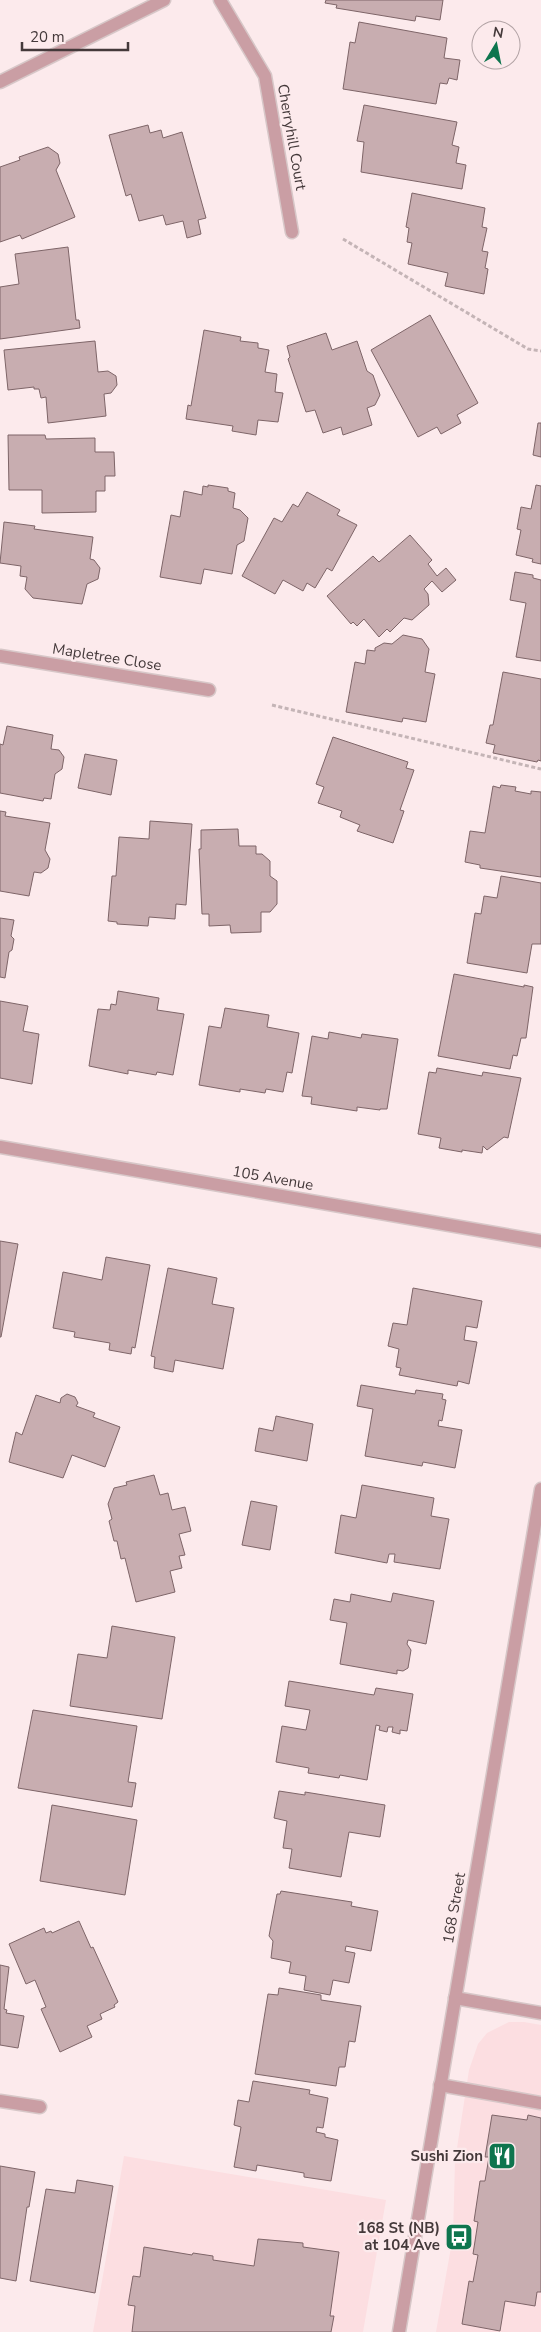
<svg xmlns="http://www.w3.org/2000/svg" width="541" height="2332" font-family="'Nunito Sans',sans-serif">
<rect width="100%" height="100%" fill="#fceaec"/>
<g fill="#fcdee1">
<path d="M509,2022H524L541,2025V2332H436L453,2236L455,2161L469,2070L478,2044L487,2033Z"/>
<path d="M124,2156L386,2200L363,2332H93Z"/>
</g>
<g fill="#c8adb0" stroke="#7e6568">
<path d="M326,0H443L440,20L416,16L415,21L336,8L337,5L325,3Z"/>
<path d="M359,22L447,38L444,58L460,60L457,80L449,78L447,84L440,83L436,104L343,89L350,42L355,43Z"/>
<path d="M364,105L457,122L452,145L459,147L456,163L466,165L462,189L361,172L364,142L357,141Z"/>
<path d="M148,125L150,133L161,130L163,138L182,132L206,218L198,220L201,234L187,238L183,221L166,225L163,215L139,221L131,194L126,196L109,135Z"/>
<path d="M48,147L58,154L60,163L56,170L75,217L22,239L20,235L0,242V167L20,160L19,157Z"/>
<path d="M412,193L485,208L482,227L487,228L482,251L488,252L485,268L488,269L484,294L445,286L448,273L408,264L412,243L407,242L409,228L406,227Z"/>
<path d="M68,247L76,320H79L80,328L0,339V287L19,284L15,254Z"/>
<path d="M430,315L478,403L457,415L461,423L441,434L437,427L418,437L371,350Z"/>
<path d="M204,330L241,337L240,341L258,343V348L269,350L265,372L277,374L275,392L283,393L278,422L258,420L256,435L232,431L233,426L186,419L188,405L191,406Z"/>
<path d="M326,333L332,350L357,341L367,371L373,375L380,395L375,405L367,408L372,425L343,435L341,427L323,433L315,410L306,412L288,359L290,357L287,346Z"/>
<path d="M95,341L98,372L108,371L116,376L117,385L111,393L104,394L106,416L48,423L46,397L41,398L39,389H34V387L8,390L4,350Z"/>
<path d="M538,423H541V457L533,455Z"/>
<path d="M8,435H45L46,439L95,438V452H114L115,476H105V491H96V512L42,513V490H9Z"/>
<path d="M208,485L228,488V491L235,493L233,508L240,510L248,518L244,541L237,545L232,574L204,569L201,584L160,577L171,515L180,517L184,491L202,495L203,486L208,487Z"/>
<path d="M536,485L541,486V564L532,562L533,559L516,555L521,530L517,529L521,507L531,509Z"/>
<path d="M307,492L340,510L337,515L357,525L332,571L327,568L315,588L307,583L303,591L283,580L275,594L242,576L274,518L282,522L293,504L298,507Z"/>
<path d="M4,522L35,526L34,529L93,537L90,559L94,560L100,568L98,579L87,584L82,604L33,598L25,589L27,577L20,576L21,566L0,563Z"/>
<path d="M410,535L432,560L428,564L437,576L446,568L456,580L442,592L432,581L424,589L428,594L429,605L412,620L404,618L390,632L387,629L379,637L364,619L357,626L353,622L351,624L327,596L373,556L379,562Z"/>
<path d="M515,572L533,575V578L541,580V661L516,657L526,603L510,600Z"/>
<path d="M403,635L422,639L429,649L425,672L435,674L426,722L403,718L402,722L346,712L355,662L365,664L367,650L375,651V648L384,643L392,644Z"/>
<path d="M503,672L541,679V761L538,760L537,762L493,753L495,745L486,743L490,725H493Z"/>
<path d="M7,726L53,735L51,749L59,750L64,757L62,769L55,774L51,799L44,798L43,801L0,793V744L3,745Z"/>
<path d="M333,737L408,762L406,768L414,770L400,810L404,811L393,843L357,831L360,825L340,817L342,811L318,803L324,787L316,784Z"/>
<path d="M85,754L117,760L111,795L78,788Z"/>
<path d="M501,785L516,787L515,791L531,794V791L541,792V877L480,868V865L465,862L470,831L485,833L493,786L500,788Z"/>
<path d="M0,811L6,812L5,816L50,823L45,850L50,859L48,868L41,873L34,872L29,896L0,891Z"/>
<path d="M150,821L192,824L186,905L176,904L175,919L149,917L148,926L117,924V922L108,921L112,876H116L119,837L149,839Z"/>
<path d="M238,829L239,846H256V854H262L270,861V876L277,881V904L270,912H261V932L231,933L230,925L209,926V914H202L199,849H201V830Z"/>
<path d="M501,876L541,883V944H532L527,973L467,963L475,913L481,914L484,896L497,898Z"/>
<path d="M0,918L14,920L11,936L14,939L12,950L9,952L5,978L0,977Z"/>
<path d="M454,974L524,987V985L533,987L526,1038H521L517,1056L513,1055L510,1069L438,1056Z"/>
<path d="M118,991L159,998L157,1010L184,1014L173,1075L157,1072L156,1075L128,1070V1074L89,1066L98,1009L110,1010L111,1004L116,1005Z"/>
<path d="M0,1001L28,1006L23,1031L39,1034L32,1084L0,1078Z"/>
<path d="M225,1008L269,1015L267,1027L299,1033L292,1073L287,1072L283,1092L266,1089L265,1093L240,1089V1092L199,1085L209,1026L221,1028Z"/>
<path d="M329,1032L361,1038L362,1034L398,1039L387,1109H380V1110L357,1107V1111L311,1104L312,1097L302,1096L312,1036L328,1039Z"/>
<path d="M437,1068L482,1076L483,1072L521,1078L508,1138L504,1137L487,1150L483,1146L482,1153L462,1150V1152L439,1148L441,1138L418,1134L429,1072L436,1073Z"/>
<path d="M0,1241L18,1244L1,1337H0Z"/>
<path d="M106,1257L150,1265L135,1348L132,1347L131,1354L109,1350L110,1343L74,1337L75,1332L53,1328L63,1272L102,1280Z"/>
<path d="M168,1268L217,1278L212,1304L234,1308L223,1369L175,1360L173,1372L154,1368L155,1357L151,1356Z"/>
<path d="M413,1288L482,1301L477,1328L466,1326L464,1340L477,1342L469,1384L458,1381L457,1386L399,1375L401,1368L396,1367L399,1349L388,1346L393,1323L407,1325Z"/>
<path d="M361,1385L415,1394L416,1390L443,1394L442,1399L446,1400L442,1421L439,1420L438,1426L462,1430L455,1468L423,1462L422,1466L365,1456L373,1409L357,1406Z"/>
<path d="M67,1394L75,1397L78,1403L76,1406L95,1413L93,1417L120,1427L105,1467L72,1455L63,1478L9,1462L16,1432L22,1435L36,1395L60,1403L61,1398Z"/>
<path d="M276,1416L313,1424L307,1461L255,1451L259,1428L273,1431Z"/>
<path d="M154,1475L160,1495L168,1493L172,1510L185,1507L191,1531L179,1534L185,1555L179,1556L182,1568L170,1571L175,1592L136,1602L125,1558L121,1559L117,1541H114L109,1521L112,1519L108,1504L114,1488L127,1485L126,1482Z"/>
<path d="M362,1485L434,1498L431,1516L449,1519L440,1569L394,1562L395,1554H389L387,1563L335,1553L341,1515L356,1518Z"/>
<path d="M251,1501L277,1506L270,1550L242,1545Z"/>
<path d="M393,1593L434,1601L426,1644L408,1640L407,1644L411,1650L408,1668L403,1671L397,1670V1674L340,1664L347,1623L330,1620L334,1599L350,1602L351,1594L391,1602Z"/>
<path d="M112,1626L175,1637L162,1719L70,1706L78,1654L107,1658Z"/>
<path d="M289,1681L374,1695L376,1688L413,1694L407,1731L400,1730V1734L392,1732L393,1727H388L387,1732L379,1730L380,1726L376,1725L367,1780L340,1775L339,1778L308,1773L309,1768L276,1762L282,1726L306,1730L310,1710L285,1706Z"/>
<path d="M33,1710L137,1726L128,1782L136,1783L132,1807L18,1788Z"/>
<path d="M279,1791L305,1795V1792L385,1805L380,1837L349,1832L341,1877L289,1868L292,1849L283,1848L287,1821L274,1818Z"/>
<path d="M52,1805L137,1820L125,1895L40,1881Z"/>
<path d="M281,1891L352,1902L351,1906L378,1911L371,1951L346,1946L345,1951L355,1953L349,1983L333,1980L330,1995L304,1990L306,1976L289,1973L291,1962L271,1958L273,1941L269,1936L277,1894H280Z"/>
<path d="M79,1921L91,1948L93,1947L118,2002L114,2005L115,2007L100,2014L102,2019L87,2026L92,2037L60,2052L41,2009L46,2007L35,1980L26,1984L9,1944L44,1928L46,1933L51,1931L52,1933Z"/>
<path d="M0,1965L9,1967L4,2009L7,2010L6,2013L24,2016L18,2048L0,2045Z"/>
<path d="M279,1988L321,1995V2000L361,2006L355,2042L349,2041L345,2067H339L336,2086L255,2074L268,1994L278,1995Z"/>
<path d="M253,2081L310,2090L309,2094L328,2098L323,2128L317,2127L316,2132L325,2134V2137L338,2140L331,2181L304,2177V2173L257,2165L256,2171L234,2167L241,2127L234,2125L238,2100L249,2102Z"/>
<path d="M492,2115L527,2120L528,2115L541,2118V2292H537L535,2306L505,2301L500,2331L462,2324L469,2281L473,2282L478,2255L473,2254L478,2222L474,2221L480,2181H485L489,2157H485Z"/>
<path d="M0,2166L35,2172L29,2207H27L16,2281L0,2278Z"/>
<path d="M77,2180L113,2186L95,2293L30,2281L46,2189L75,2193Z"/>
<path d="M258,2239L303,2243V2247L339,2252L330,2316H334L331,2332H132L135,2306L128,2305L133,2276L140,2277L144,2247L192,2255L193,2253L213,2256V2260L254,2266Z"/>
</g>
<g fill="none" stroke-linecap="round" stroke-linejoin="round">
<defs>
<g id="minor">
<path d="M220,0L265,76L292,232"/>
<path d="M0,82L164,0"/>
<path d="M0,656L209,690"/>
<path d="M0,1147L541,1241"/>
<path d="M455,1998L541,2013"/>
<path d="M440,2085L541,2103"/>
<path d="M0,2101L40,2107"/>
<path d="M399,2332L541,1489"/>
</g>
</defs>
<use href="#minor" stroke="#d7c7c8" stroke-width="15"/>
<g stroke="#c4b4b6" stroke-width="3" stroke-dasharray="4 2.5" stroke-linecap="butt">
<path d="M343,239L528,349L541,351"/>
<path d="M272,705L541,769"/>
</g>
<use href="#minor" stroke="#ca9ea4" stroke-width="12"/>
</g>
<defs>
<symbol id="restaurant-square" viewBox="-11 -11 22 22"><rect x="-9" y="-9" width="18" height="18" rx="4" fill="#0e754e" stroke="#fceaec"/><path d="M-5-6h1v4h1v-4h1v4h1v-4h1v5L-1.5 .5V6h-2V.5L-5-1ZM5-6V6H3V1.5H1.5Q1.5-4 5-6Z" fill="#fff"/></symbol>
<symbol id="bus-square" viewBox="-11 -11 22 22"><rect x="-9" y="-9" width="18" height="18" rx="4" fill="#0e754e" stroke="#fceaec"/><path d="M-5-6H5V4H4V6H2V4H-2V6H-4V4H-5ZM-3.5-4V0h7V-4ZM-3.5 1.2v1.5H-2V1.2ZM2 1.2v1.5H3.5V1.2Z" fill="#fff"/></symbol>
</defs>
<g fill-rule="evenodd">
<use href="#restaurant-square" x="486" y="2140" width="32" height="32"/>
<use href="#bus-square" x="443" y="2221" width="32" height="32"/>
</g>
<g text-anchor="middle" dominant-baseline="central" stroke-width="4.5" stroke-linejoin="round" paint-order="stroke">
<g font-size="15" fill="#44393a" stroke="#fceaec">
<text transform="translate(292 137) rotate(80)">Cherryhill Court</text>
<text transform="translate(107 657) rotate(9)">Mapletree Close</text>
<text transform="translate(273 1178) rotate(10)">105 Avenue</text>
<text transform="translate(454 1908) rotate(-80)">168 Street</text>
</g>
<g font-size="15" font-weight="bold" fill="#44393a" stroke="#fceaec" text-anchor="end">
<text x="483" y="2156">Sushi Zion</text>
<text x="440" y="2228">168 St (NB)<tspan x="440" dy="17">at 104 Ave</tspan></text>
</g>
</g>
<g transform="translate(496 45) rotate(10)"><circle r="24" fill="#fceaec" stroke="#b2a3a5"/>
<path d="M0-4L9 19L0 12L-9 19Z" fill="#0e754e"/>
<text y="-8" font-size="14" font-weight="bold" text-anchor="middle" fill="#44393a">N</text>
</g>
<path d="M22 42v8h106v-8" fill="none" stroke="#44393a" stroke-width="2.5"/>
<text x="30" y="42" font-size="15" fill="#44393a" stroke="#fceaec" stroke-width="4" paint-order="stroke">20 m</text>
</svg>
